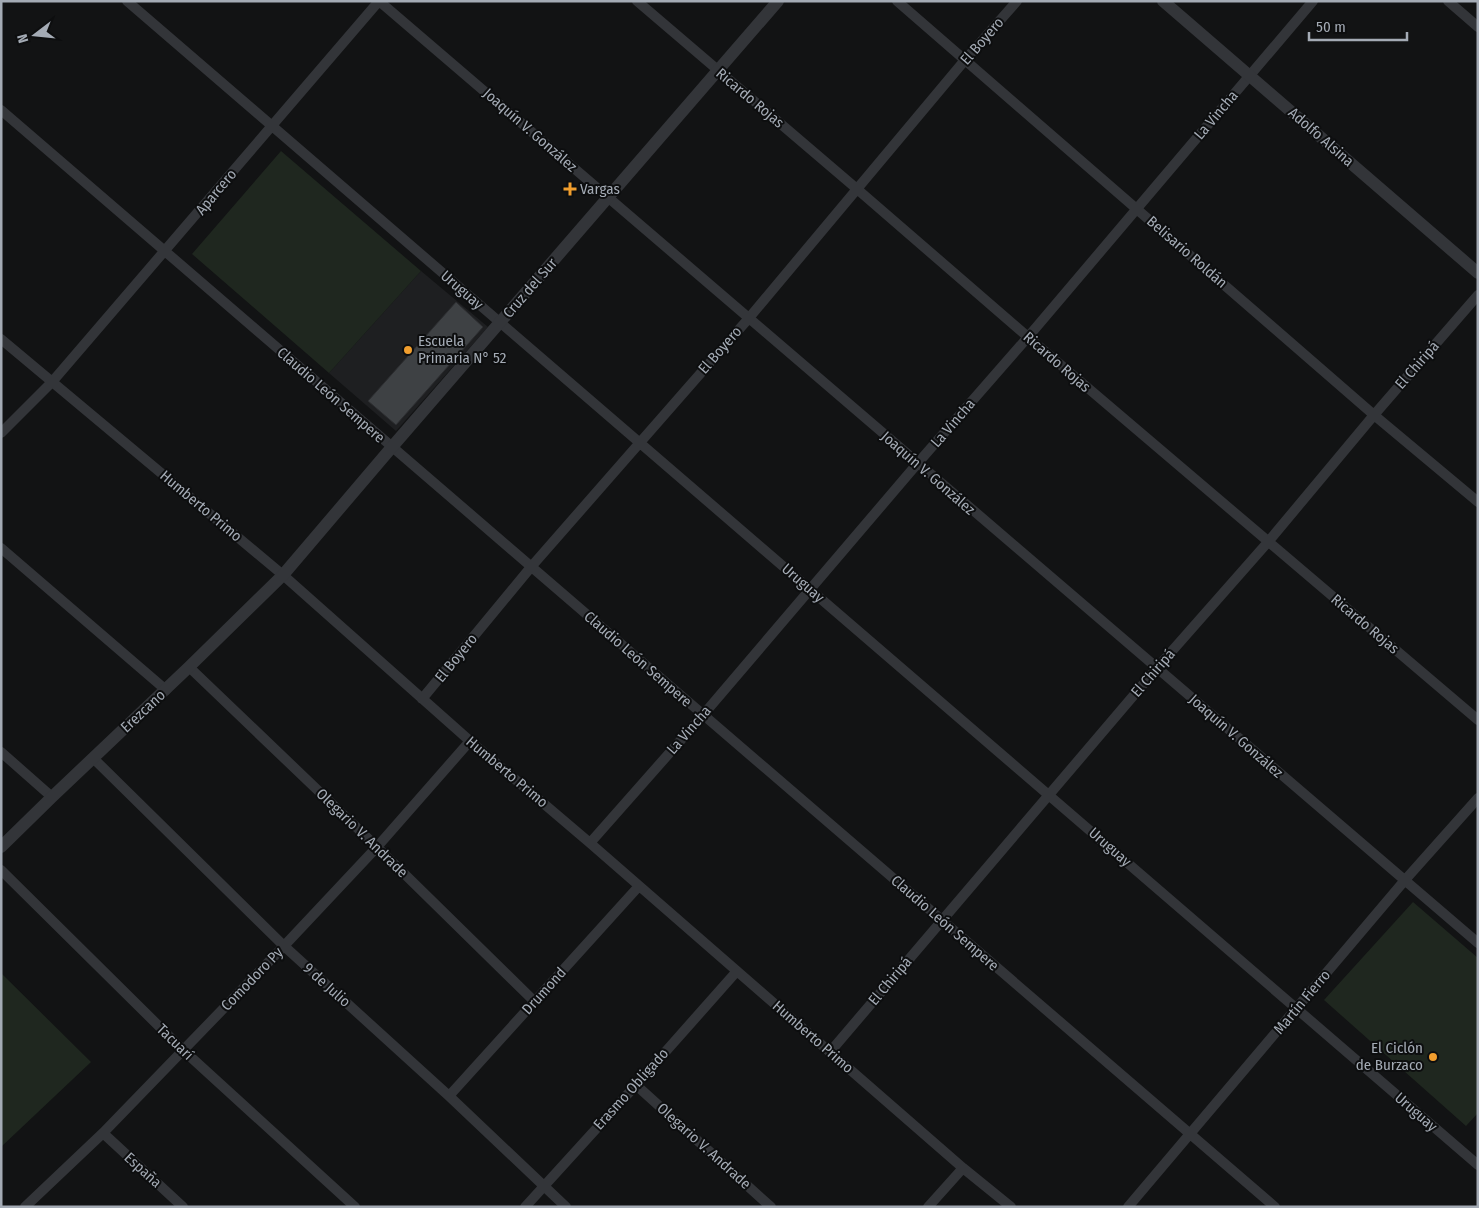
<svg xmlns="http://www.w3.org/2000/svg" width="1479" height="1208" font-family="'Fira Sans Condensed',sans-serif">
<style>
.built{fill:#1e1f21}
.green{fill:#1f271f}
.building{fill:#3e4144;stroke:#2c2d30}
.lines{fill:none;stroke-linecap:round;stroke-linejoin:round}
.minor{stroke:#333539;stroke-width:10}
.tertiary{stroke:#333539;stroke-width:12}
.poi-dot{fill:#f19e2e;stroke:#0d0e0f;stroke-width:2}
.labels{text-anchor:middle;stroke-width:4;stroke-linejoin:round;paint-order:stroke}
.street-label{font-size:15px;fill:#a4abb5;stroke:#0d0e0f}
.poi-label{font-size:15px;fill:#a4abb5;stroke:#0d0e0f;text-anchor:start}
</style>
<rect width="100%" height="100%" fill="#121314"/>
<path class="built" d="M421,271L488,327L396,431L329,373Z"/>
<path class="green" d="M281,151L421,271L329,373L192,254Z
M1413,902L1478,958V1113L1466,1126L1324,1000Z
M1,973L91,1062L1,1147Z"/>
<path class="building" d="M456,302L483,327L396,425L368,401Z"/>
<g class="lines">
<path class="minor" d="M127,1L1478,1165
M379,1L1478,943
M637,1L857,189L1028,337L1478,720
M897,1L1374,415L1478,502
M1448,1L1478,27
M1,110L1275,1207
M1,339L283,575L470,741L590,843L963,1168L1011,1207
M1,433L52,382L379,1
M1,548L166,690
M189,667L377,847L534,1001
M422,699L531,567L749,318L965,60L1017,1
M1,752L52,797
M93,758L284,946L449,1096L566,1207
M590,843L703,715L917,464L1028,337L1313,1
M1,870L183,1050L355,1207
M830,1052L1157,668L1268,542L1374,415L1478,295
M636,1085L771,1207
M449,1096L639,886
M103,1133L183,1207
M25,1207L103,1133L284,946L377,847L470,741
M525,1207L636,1085L737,971
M928,1207L963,1168
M1128,1207L1405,880L1478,798"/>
<path class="tertiary" d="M1163,1L1478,273
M1,847L52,797L189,667L283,575L392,447L778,1"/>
</g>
<g class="poi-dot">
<path d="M567.5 181.5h5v5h5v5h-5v5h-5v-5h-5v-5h5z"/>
<circle cx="408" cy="350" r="5"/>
<circle cx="1433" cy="1057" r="5"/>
</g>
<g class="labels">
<g class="street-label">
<text transform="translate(982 41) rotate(-49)" y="5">El Boyero</text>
<text transform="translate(750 98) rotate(40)" y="5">Ricardo Rojas</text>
<text transform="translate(1216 115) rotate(-50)" y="5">La Vincha</text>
<text transform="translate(530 130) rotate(41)" y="5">Joaquín V. González</text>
<text transform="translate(1321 137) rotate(41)" y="5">Adolfo Alsina</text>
<text transform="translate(216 192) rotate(-50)" y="5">Aparcero</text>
<text transform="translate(1187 252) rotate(41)" y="5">Belisario Roldán</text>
<text transform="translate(530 288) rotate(-49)" y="5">Cruz del Sur</text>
<text transform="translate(462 290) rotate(41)" y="5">Uruguay</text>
<text transform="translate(720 350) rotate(-49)" y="5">El Boyero</text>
<text transform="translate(1057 362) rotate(41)" y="5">Ricardo Rojas</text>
<text transform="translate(1417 365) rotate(-49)" y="5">El Chiripá</text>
<text transform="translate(331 395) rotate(41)" y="5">Claudio León Sempere</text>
<text transform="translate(953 423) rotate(-49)" y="5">La Vincha</text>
<text transform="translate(928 473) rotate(41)" y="5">Joaquín V. González</text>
<text transform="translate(201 506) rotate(40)" y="5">Humberto Primo</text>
<text transform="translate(803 583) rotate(41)" y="5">Uruguay</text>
<text transform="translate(1365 624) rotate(40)" y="5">Ricardo Rojas</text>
<text transform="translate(456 658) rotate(-51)" y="5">El Boyero</text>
<text transform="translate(638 659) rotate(41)" y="5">Claudio León Sempere</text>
<text transform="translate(1153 673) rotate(-49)" y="5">El Chiripá</text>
<text transform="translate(143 711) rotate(-43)" y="5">Erezcano</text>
<text transform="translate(689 730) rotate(-49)" y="5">La Vincha</text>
<text transform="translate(1236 736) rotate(41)" y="5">Joaquín V. González</text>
<text transform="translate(507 772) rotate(40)" y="5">Humberto Primo</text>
<text transform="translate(362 833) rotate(44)" y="5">Olegario V. Andrade</text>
<text transform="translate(1110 847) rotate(41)" y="5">Uruguay</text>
<text transform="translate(945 923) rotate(41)" y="5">Claudio León Sempere</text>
<text transform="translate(252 979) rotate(-46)" y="5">Comodoro Py</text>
<text transform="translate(890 981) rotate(-50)" y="5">El Chiripá</text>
<text transform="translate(327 985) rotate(42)" y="5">9 de Julio</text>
<text transform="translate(544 991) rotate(-48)" y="5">Drumond</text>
<text transform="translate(1302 1002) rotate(-50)" y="5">Martín Fierro</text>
<text transform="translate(813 1037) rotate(41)" y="5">Humberto Primo</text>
<text transform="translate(175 1042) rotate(44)" y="5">Tacuarí</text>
<text transform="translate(631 1089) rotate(-48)" y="5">Erasmo Obligado</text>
<text transform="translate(1416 1112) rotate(41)" y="5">Uruguay</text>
<text transform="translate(704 1146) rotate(42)" y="5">Olegario V. Andrade</text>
<text transform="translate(143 1170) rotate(42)" y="5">España</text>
</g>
<g class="poi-label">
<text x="580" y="194">Vargas</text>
<text x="418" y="346">Escuela<tspan x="418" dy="17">Primaria N° 52</tspan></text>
<text x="1423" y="1053" text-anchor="end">El Ciclón<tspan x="1423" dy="17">de Burzaco</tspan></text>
</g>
</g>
<rect width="1479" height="1208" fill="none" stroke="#a4abb5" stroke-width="5"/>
<g transform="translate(35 35) rotate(254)" stroke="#0d0e0f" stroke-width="4" paint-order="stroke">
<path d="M0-4L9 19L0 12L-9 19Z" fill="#a4abb5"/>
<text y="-8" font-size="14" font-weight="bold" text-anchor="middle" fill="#a4abb5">N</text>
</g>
<path d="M1309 32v8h98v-8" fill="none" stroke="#a4abb5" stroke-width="2.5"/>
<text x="1316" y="32" font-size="15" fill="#a4abb5" stroke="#0d0e0f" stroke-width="4" paint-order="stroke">50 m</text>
</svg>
